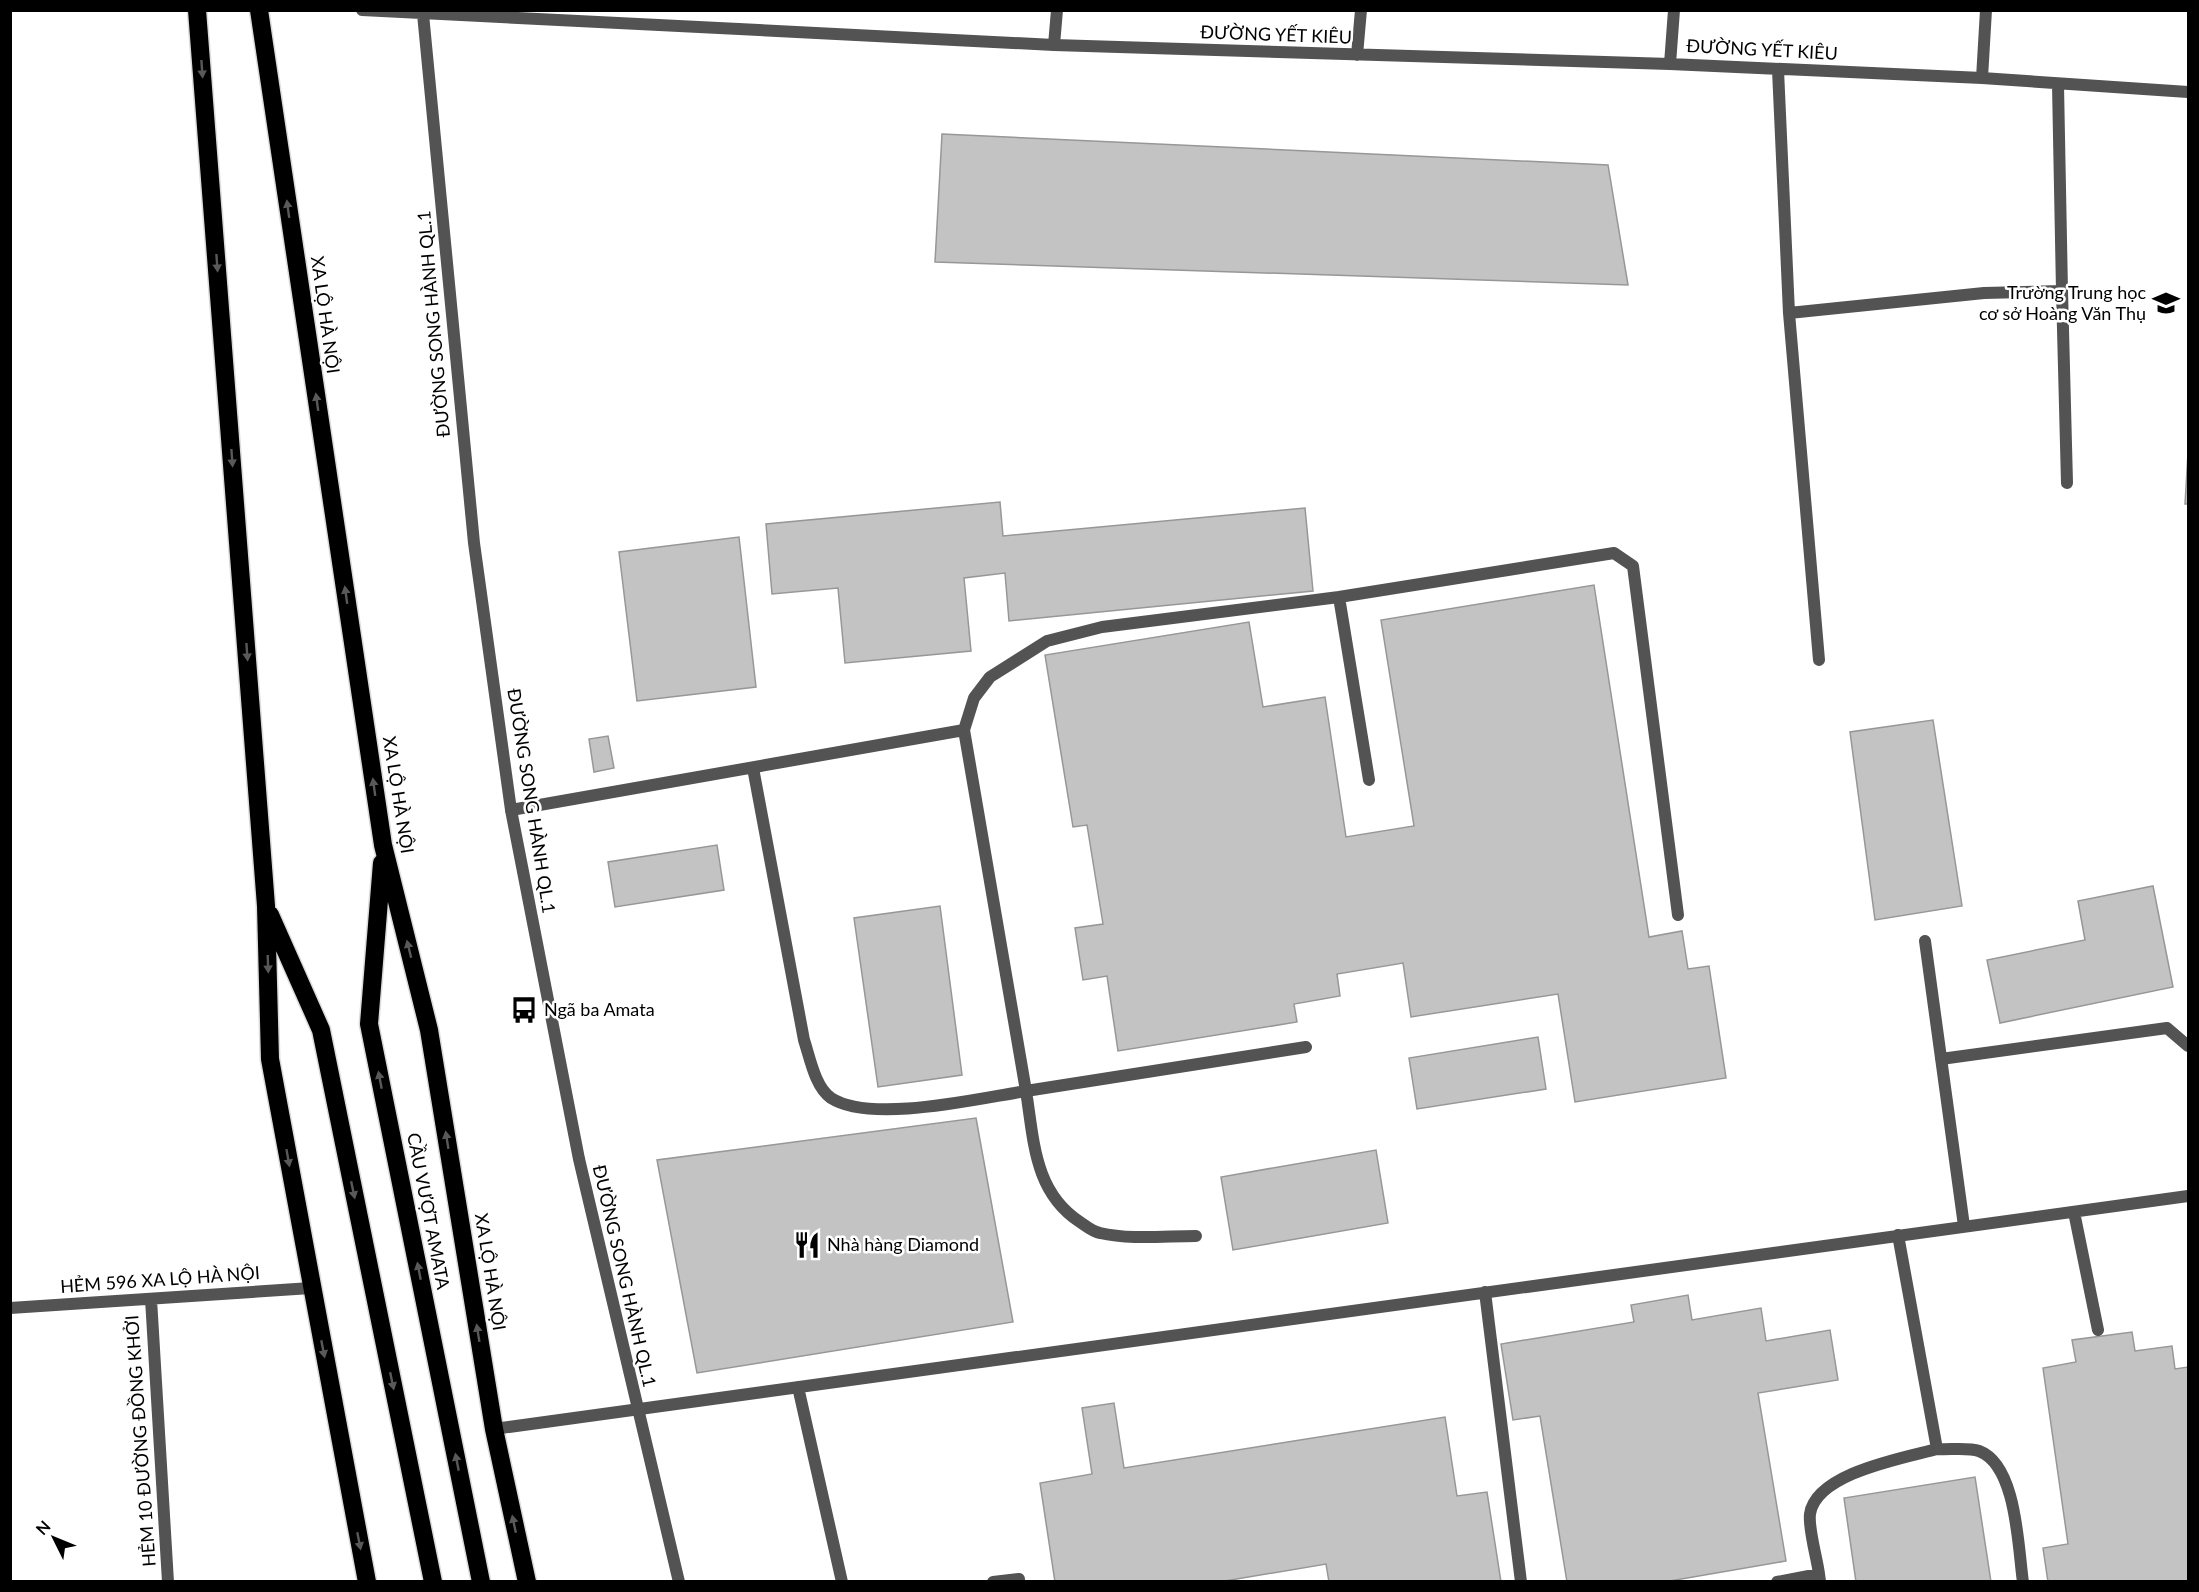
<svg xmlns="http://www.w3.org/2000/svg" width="2199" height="1592" font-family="Lato,sans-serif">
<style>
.building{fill:#c3c3c3;stroke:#979797;stroke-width:1.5}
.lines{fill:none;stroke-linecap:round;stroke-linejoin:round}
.highway-casing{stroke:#dbdbdb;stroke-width:21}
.lane{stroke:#535353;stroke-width:12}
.street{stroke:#535353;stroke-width:12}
.highway{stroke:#000;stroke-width:18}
.oneway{fill:#595959}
.labels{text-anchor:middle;stroke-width:5;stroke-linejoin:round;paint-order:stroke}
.street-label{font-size:18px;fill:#000;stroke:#fff}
.poi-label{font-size:18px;fill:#000;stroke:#fff;text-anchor:start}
</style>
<rect width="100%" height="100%" fill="#fff"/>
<path class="building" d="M942,134L1608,165L1628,285L935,262Z
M2188,453V504H2185Z
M1000,502L1003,536L1305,508L1313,591L1009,621L1005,573L964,578L971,651L845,663L838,588L772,594L766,524Z
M739,537L756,687L637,701L619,552Z
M1594,585L1649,937L1682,931L1688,969L1709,966L1726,1078L1575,1102L1558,994L1411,1017L1403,963L1337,974L1340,996L1294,1004L1297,1022L1118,1051L1107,976L1083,980L1075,928L1103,924L1087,825L1073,827L1045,655L1249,622L1263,707L1325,697L1346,837L1414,826L1381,620Z
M1933,720L1962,906L1875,920L1850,732Z
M608,736L614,768L594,772L589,739Z
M717,845L724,890L615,907L608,862Z
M2153,886L2173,987L2000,1023L1987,960L2085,940L2078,901Z
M940,906L962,1075L878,1087L854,918Z
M1538,1037L1546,1089L1417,1109L1409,1058Z
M976,1118L1013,1322L697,1373L657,1160Z
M1376,1150L1388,1223L1233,1250L1221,1177Z
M1688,1295L1692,1320L1761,1308L1766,1341L1830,1330L1838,1380L1758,1393L1786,1561L1664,1582H1567L1540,1416L1513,1420L1501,1344L1634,1322L1631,1305Z
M2132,1332L2135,1351L2172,1346L2175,1369L2188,1367V1582H2048L2043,1548L2068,1544L2043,1368L2076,1362L2072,1340Z
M1114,1403L1124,1468L1445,1417L1457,1496L1487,1492L1501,1582H1329L1326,1564L1219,1582H1055L1040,1483L1092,1474L1082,1408Z
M1975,1477L1991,1582H1856L1844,1498Z"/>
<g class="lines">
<defs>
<path id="highway" d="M197,10L266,906L270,1059L367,1582
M259,10L383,845L429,1030L494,1429L527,1582
M382,863L369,1024L481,1582
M270,915L321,1030L433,1582"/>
</defs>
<use href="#highway" class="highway-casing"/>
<path class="lane" d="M1339,597L1369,780
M964,730L974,698L990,677L1047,641L1102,627L1339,597L1614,553L1633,566L1678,915
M753,768L804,1040C810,1058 815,1087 831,1098C871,1124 980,1098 1026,1091C1034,1141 1034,1192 1080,1222C1086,1226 1093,1232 1100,1233C1130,1240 1165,1236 1196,1236
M511,810L964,730L1026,1091L1306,1047
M1925,941L1964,1226
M1941,1059L2167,1028L2188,1046
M2074,1212L2098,1330
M1898,1235L1937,1449C1949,1450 1968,1447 1979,1451C2017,1465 2018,1548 2023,1582
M1485,1292L1521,1582
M798,1387L842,1582
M494,1429L2188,1196
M1819,1574C1817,1558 1808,1528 1810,1514C1816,1473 1904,1458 1937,1449
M993,1582L1019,1579
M1777,1582L1819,1574L1820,1581"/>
<path class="street" d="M362,10L1054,45L1670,64L1982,78L2188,92
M423,14L474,543L511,810L579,1159L679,1582
M1054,45L1057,10
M1357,55L1361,10
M1670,64L1674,10
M1778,70L1789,313L1819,660
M1982,78L1986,10
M2062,291L2067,483
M1789,313L1984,293L2062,291L2058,85
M151,1299L168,1582
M10,1308L311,1288"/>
<use href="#highway" class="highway"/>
</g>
<defs><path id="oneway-solid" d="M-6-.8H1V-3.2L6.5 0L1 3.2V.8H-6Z" transform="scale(1.5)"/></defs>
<g class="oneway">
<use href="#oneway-solid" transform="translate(202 69) rotate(86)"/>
<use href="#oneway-solid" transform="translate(288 209) rotate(-98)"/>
<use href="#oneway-solid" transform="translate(217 263) rotate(86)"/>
<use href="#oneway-solid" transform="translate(317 402) rotate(-98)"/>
<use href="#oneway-solid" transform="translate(232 458) rotate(86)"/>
<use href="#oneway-solid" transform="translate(346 595) rotate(-98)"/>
<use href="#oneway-solid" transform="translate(247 652) rotate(86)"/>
<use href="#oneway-solid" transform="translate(374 787) rotate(-98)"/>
<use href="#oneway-solid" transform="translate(409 949) rotate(-104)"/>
<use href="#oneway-solid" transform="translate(268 964) rotate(88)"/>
<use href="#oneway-solid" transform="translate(380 1080) rotate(-101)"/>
<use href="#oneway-solid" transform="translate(447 1140) rotate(-99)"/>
<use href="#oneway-solid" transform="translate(288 1158) rotate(80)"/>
<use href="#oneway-solid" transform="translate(353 1190) rotate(78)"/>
<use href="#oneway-solid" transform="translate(419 1271) rotate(-101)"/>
<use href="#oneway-solid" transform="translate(478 1333) rotate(-99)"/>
<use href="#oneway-solid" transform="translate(323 1349) rotate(79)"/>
<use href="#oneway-solid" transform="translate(392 1381) rotate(78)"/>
<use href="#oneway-solid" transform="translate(457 1462) rotate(-101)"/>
<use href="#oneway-solid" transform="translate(514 1524) rotate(-102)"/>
<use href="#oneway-solid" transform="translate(359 1541) rotate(79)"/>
</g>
<defs>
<symbol id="school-bare" viewBox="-9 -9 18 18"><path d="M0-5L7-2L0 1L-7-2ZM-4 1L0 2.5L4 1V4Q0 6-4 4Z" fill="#000" stroke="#fff" stroke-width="2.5" paint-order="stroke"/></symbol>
<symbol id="bus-bare" viewBox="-9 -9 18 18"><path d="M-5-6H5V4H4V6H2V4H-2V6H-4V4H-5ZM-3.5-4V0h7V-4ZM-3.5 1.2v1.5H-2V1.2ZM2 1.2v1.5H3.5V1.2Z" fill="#000" stroke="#fff" stroke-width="2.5" paint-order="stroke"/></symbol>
<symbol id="restaurant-bare" viewBox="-9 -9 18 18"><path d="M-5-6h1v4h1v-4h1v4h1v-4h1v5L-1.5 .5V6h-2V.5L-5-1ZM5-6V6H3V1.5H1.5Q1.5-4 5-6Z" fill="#000" stroke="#fff" stroke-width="2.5" paint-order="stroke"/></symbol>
</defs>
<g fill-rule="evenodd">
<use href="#school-bare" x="2147" y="284" width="38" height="38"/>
<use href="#bus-bare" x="505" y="991" width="38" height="38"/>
<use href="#restaurant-bare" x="788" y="1226" width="38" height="38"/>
</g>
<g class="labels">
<g class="street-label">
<text transform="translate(1276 35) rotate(2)" y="6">ĐƯỜNG YẾT KIÊU</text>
<text transform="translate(1762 50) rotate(3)" y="6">ĐƯỜNG YẾT KIÊU</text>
<text transform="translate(325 315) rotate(82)" y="6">XA LỘ HÀ NỘI</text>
<text transform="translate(434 324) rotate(-95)" y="6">ĐƯỜNG SONG HÀNH QL.1</text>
<text transform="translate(398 795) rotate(81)" y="6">XA LỘ HÀ NỘI</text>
<text transform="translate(531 801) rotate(81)" y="6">ĐƯỜNG SONG HÀNH QL.1</text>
<text transform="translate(428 1211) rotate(79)" y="6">CẦU VƯỢT AMATA</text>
<text transform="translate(490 1272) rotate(81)" y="6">XA LỘ HÀ NỘI</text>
<text transform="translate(624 1276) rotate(77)" y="6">ĐƯỜNG SONG HÀNH QL.1</text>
<text transform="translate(160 1280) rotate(-4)" y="6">HẺM 596 XA LỘ HÀ NỘI</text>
<text transform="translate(141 1441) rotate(-94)" y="6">HẺM 10 ĐƯỜNG ĐỒNG KHỞI</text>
</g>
<g class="poi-label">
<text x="2146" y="299" text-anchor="end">Trường Trung học<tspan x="2146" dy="21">cơ sở Hoàng Văn Thụ</tspan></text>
<text x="544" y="1016">Ngã ba Amata</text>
<text x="827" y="1251">Nhà hàng Diamond</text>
</g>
</g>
<rect width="2199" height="1592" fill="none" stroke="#000000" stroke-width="24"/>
<g transform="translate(54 1538) rotate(313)" stroke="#ffffff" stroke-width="4.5" paint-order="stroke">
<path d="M0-4.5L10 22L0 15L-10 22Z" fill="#000000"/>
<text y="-9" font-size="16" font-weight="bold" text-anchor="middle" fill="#000000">N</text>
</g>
</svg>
